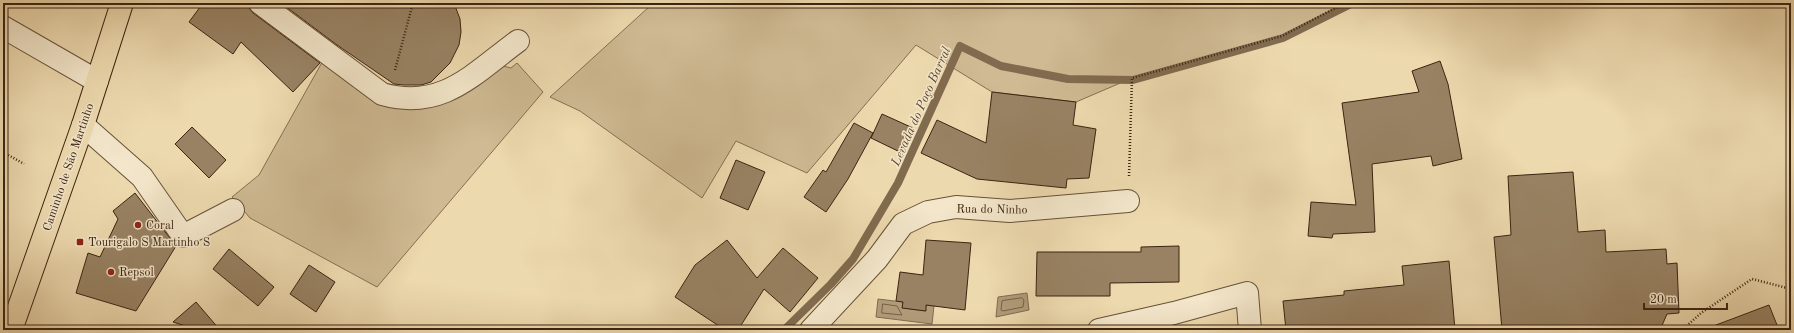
<svg xmlns="http://www.w3.org/2000/svg" width="1794" height="333" font-family="'Old Standard TT',serif">
<style>
.green{fill:#cfba93;stroke:#856f52}
.water{fill:#b09b79;stroke:#816b4f}
.lines{fill:none;stroke-linecap:round;stroke-linejoin:round}
.shore{stroke:#766045;stroke-width:1}
.stream{stroke:#816b4f;stroke-width:8}
.building{fill:#988263;stroke:#3b2411}
.minor-casing{stroke:#685138;stroke-width:24}
.major-casing{stroke:#3b2411;stroke-width:24}
.path{stroke:#3b2411;stroke-width:2.5;stroke-dasharray:1 2;stroke-linecap:butt}
.minor{stroke:#f3e6ca;stroke-width:22}
.major{stroke:#edd9ae;stroke-width:22}
.poi-dot{fill:#8f2418;stroke:#f3e6ca;stroke-width:1.5}
.labels{text-anchor:middle;stroke-width:3;stroke-linejoin:round;paint-order:stroke}
.street-label{font-size:12px;fill:#3b2411;stroke:#f3e6ca}
.poi-label{font-size:12px;fill:#3b2411;stroke:#f3e6ca;text-anchor:start}
.water-label{font-size:13px;font-style:italic;fill:#5e4830;stroke:#f3e6ca}
</style>
<rect width="100%" height="100%" fill="#edd9ae"/>
<filter id="stains"><feTurbulence type="fractalNoise" baseFrequency=".005" numOctaves="4"/><feColorMatrix values="0 0 0 0 .2 0 0 0 0 .09 0 0 0 0 .02 0 0 0 .5 -.17"/></filter>
<radialGradient id="worn" r=".72"><stop offset=".6" stop-color="#630" stop-opacity="0"/><stop offset="1" stop-color="#630" stop-opacity=".3"/></radialGradient>
<path class="green" d="M648,3H1345L1282,36L1132,78L1076,102L992,92L916,45L807,173L736,141L702,198L580,111L550,97L650,6Z
M325,57L381,99L499,65L511,68L517,63L543,92L377,287L250,218L232,197L259,175Z"/>
<path class="water" d="M1027,293L1029,310L996,317L998,297Z
M878,299L903,302V308L925,311L926,305L934,306L932,324L876,317Z"/>
<g class="lines">
<path class="shore" d="M1022,298L1024,300L1023,307L1003,311L1001,310L1002,301Z
M883,304L897,306L902,315L882,313Z"/>
<path class="stream" d="M784,330L831,284L853,259L898,183L960,46L1001,66L1068,79L1133,80L1283,38L1353,3"/>
</g>
<path class="building" d="M203,3H248L249,8L253,13L320,63L293,92L241,42L233,54L189,22Z
M281,3H454L460,19L461,32L459,45L450,63L431,82L421,85H404L394,84L337,45Z
M1440,61L1448,84L1462,159L1433,166L1431,156L1372,164L1375,232L1333,234L1332,238L1308,236L1311,202L1356,205L1342,103L1419,92L1412,71Z
M992,92L1076,102L1073,125L1096,129L1089,178L1067,179L1066,188L977,179L921,153L937,120L986,143Z
M882,114L913,128L902,153L871,138Z
M854,123L873,133L848,179L826,212L804,197L823,170L826,172Z
M192,127L226,160L209,178L175,144Z
M736,160L765,172L748,210L720,198Z
M1573,172L1578,232L1605,230L1606,252L1666,249L1667,264L1677,263L1679,313L1667,314L1660,330H1502L1494,237L1511,235L1508,176Z
M135,193L176,246L136,311L76,293L88,253L100,257L118,219L113,211Z
M727,240L757,278L783,248L818,278L790,312L764,289L738,330H725L675,297L695,265Z
M926,240L971,243L965,310L926,305V311L902,308L903,302L896,301L900,272L923,275Z
M1179,246V282L1110,283V296H1036L1037,252H1141V247Z
M229,249L274,287L258,306L213,269Z
M1449,261L1455,330H1286L1283,301L1344,295V291L1404,285L1402,266Z
M309,265L335,282L316,312L290,294Z
M196,302L220,330H198L173,322Z
M1769,305L1779,330H1708V328Z"/>
<g class="lines">
<defs>
<path id="minor" d="M260,3L382,94C442,111 473,74 518,41
M3,27L97,81
M83,125L142,177L183,236L233,210
M811,330L877,259L903,224L928,212L956,207L1010,211L1128,201
M1099,330L1174,313L1247,293L1250,330"/>
<path id="major" d="M11,330L83,125L122,3"/>
</defs>
<use href="#minor" class="minor-casing"/>
<use href="#major" class="major-casing"/>
<path class="path" d="M395,70L413,3
M3,152L24,164
M1129,176L1132,78L1282,36L1345,3
M1682,330L1701,313L1752,279L1791,289"/>
<use href="#minor" class="minor"/>
<use href="#major" class="major"/>
</g>
<g class="poi-dot">
<circle cx="138" cy="225" r="4"/>
<rect x="76" y="238" width="8" height="8" rx="2"/>
<circle cx="111" cy="272" r="4"/>
</g>
<g class="labels">
<g class="street-label">
<text transform="translate(68 167) rotate(-71)" y="4">Caminho de São Martinho</text>
<text transform="translate(992 209) rotate(1)" y="4">Rua do Ninho</text>
</g>
<g class="poi-label">
<text x="146" y="229">Coral</text>
<text x="88" y="246">Tourigalo S Martinho S</text>
<text x="119" y="276">Repsol</text>
</g>
<g class="water-label">
<text transform="translate(920 106) rotate(-66)" y="5">Levada do Poço Barral</text>
</g>
</g>
<rect width="1794" height="333" fill="none" stroke="#edd9ae" stroke-width="16"/>
<rect x="4" y="4" width="1786" height="325" fill="none" stroke="#3b2411" stroke-width="2"/>
<rect x="8" y="8" width="1778" height="317" fill="none" stroke="#3b2411"/>
<path d="M1644 303v6h83v-6" fill="none" stroke="#3b2411" stroke-width="2"/>
<text x="1650" y="303" font-size="12" fill="#3b2411" stroke="#f3e6ca" stroke-width="3" paint-order="stroke">20 m</text>
<rect width="100%" height="100%" filter="url(#stains)"/>
<rect width="100%" height="100%" fill="url(#worn)"/>
</svg>
